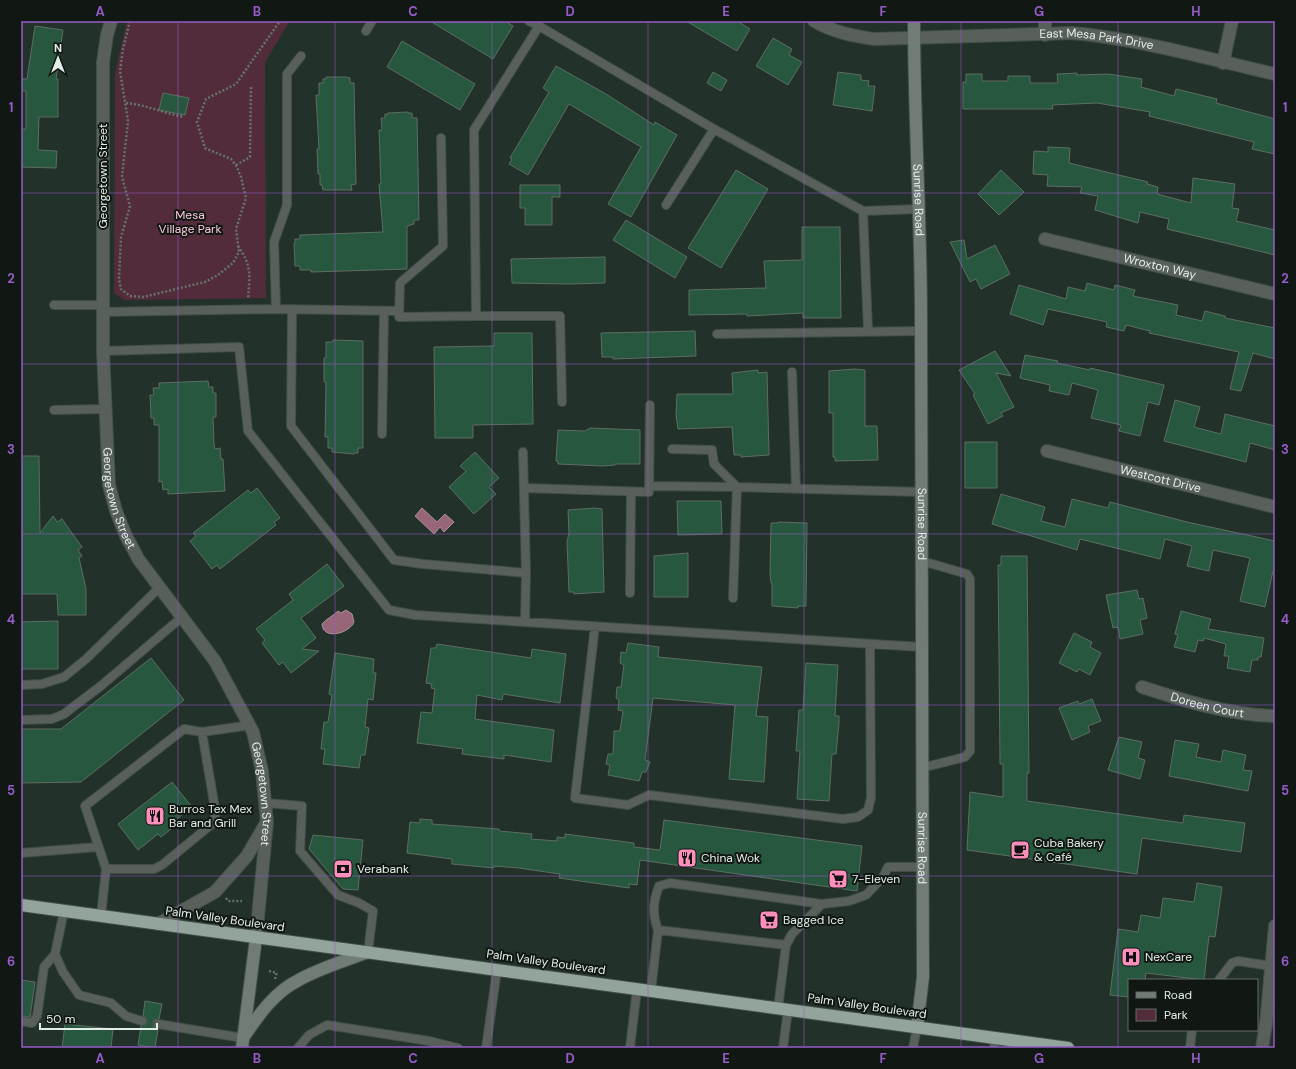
<svg xmlns="http://www.w3.org/2000/svg" width="1296" height="1069" font-family="'DM Sans',sans-serif">
<style>
.green{fill:#532c3c}
.water{fill:#976678;stroke:#ae8f9a}
.building{fill:#27583f;stroke:#5d6d63}
.lines{fill:none;stroke-linecap:round;stroke-linejoin:round}
.lane-casing{stroke:#414f48;stroke-width:10}
.street-casing{stroke:#414f48;stroke-width:14}
.secondary-casing{stroke:#414f48;stroke-width:14}
.highway-casing{stroke:#414f48;stroke-width:14}
.path{stroke:#65736b;stroke-width:2.5;stroke-dasharray:2 2;stroke-linecap:butt}
.lane{stroke:#59605b;stroke-width:8}
.street{stroke:#59605b;stroke-width:12}
.secondary{stroke:#707c75;stroke-width:12}
.highway{stroke:#93a59a;stroke-width:12}
.grid{fill:none;stroke:#955cc9;stroke-width:1;stroke-opacity:0.55}
.labels{text-anchor:middle;stroke-width:4;stroke-linejoin:round;paint-order:stroke}
.street-label{font-size:12px;fill:#e4eee8;stroke:#111713}
.park-label{font-size:12px;fill:#f7c7d8;stroke:#111713}
.poi-label{font-size:12px;fill:#e4eee8;stroke:#111713;text-anchor:start}
.neatline{fill:none;stroke:#955cc9;stroke-width:1.5}
.grid-label{font-size:13px;text-anchor:middle;font-weight:bold;fill:#955cc9}
</style>
<rect width="100%" height="100%" fill="#223129"/>
<path class="green" d="M127,21H290L265,62L266,298L124,300L114,293L115,73Z"/>
<path class="water" d="M422,508L437,522L445,514L454,522L444,532L440,527L434,534L415,516Z
M346,610L352,614L354,622C350,633 323,641 322,624C326,619 333,616 338,611L341,613Z"/>
<path class="building" d="M430,21H505L513,26L493,59Z
M686,21H737L750,29L737,51Z
M35,26L63,30L56,79H58V117H39L38,150L57,151L56,168L21,167V129H26V91H21V79H27Z
M773,38L792,49L789,55L802,62L788,85L756,66Z
M402,41L475,84L460,110L387,67Z
M556,66L606,94L654,125L655,122L677,135L631,217L608,204L641,147L569,104L528,175L509,164L512,159L510,158L549,92L543,88Z
M713,72L727,80L721,91L707,83Z
M838,72L861,75V80L869,81L868,86H875L872,111L833,105Z
M1077,73V75L1108,74L1142,79L1141,87L1174,96L1176,89L1217,99L1216,103L1275,119V154L1252,149L1254,142L1149,116L1150,112L1097,103L1052,105L1053,109H963V82H966V74H982V81H1008V76H1030V83H1058L1057,74Z
M326,77H346L350,78V83H354L356,184L351,185L352,190H323L322,185H320V174H318L317,149H319L316,95H319V83H323V79H326Z
M163,93L189,98L185,115L159,110Z
M408,112V113H412V118H417L419,220H414V224L407,226V269L311,272V270H300V266H295L294,243H295V239H300V235L383,232L379,184H381L379,130H382L381,118H385V114H388V113Z
M1048,147L1070,148L1069,163L1148,182L1147,184L1158,187L1157,194L1191,203L1193,178L1235,184L1232,208L1239,209L1236,221L1275,230V255L1167,229L1169,219L1140,212L1138,223L1095,210L1098,196L1080,193L1082,187L1047,186L1048,175L1033,174L1034,151L1048,152Z
M736,170L768,189L721,268L688,248Z
M1001,170L1024,192L999,215L978,194Z
M520,185H560V197H552V225H525V208H520Z
M626,220L687,257L675,278L613,240Z
M802,227H840L841,318H803V313L747,316V314L689,315V290L766,288L764,261L802,260Z
M964,240L967,259L995,245L1010,274L981,289L976,279L970,282L950,242Z
M605,257V283L570,284L512,283L511,259Z
M1087,283L1114,290L1115,285L1135,290L1133,296L1178,305L1176,315L1202,321L1205,311L1225,316V318L1275,328V359L1253,353L1241,391L1230,389L1239,352L1149,333L1150,331L1126,325L1124,331L1106,327L1107,322L1048,309L1043,325L1010,314L1019,285L1066,299L1068,287L1085,291Z
M695,331L696,356L613,359V357H602L601,333Z
M494,333H532L533,424L473,425V438H435L434,347L494,346Z
M333,340L363,341V448H358V453H354V454L332,452V448H328V437H325L326,382H324V358H326V342H333Z
M995,351L1011,376L996,373L1014,407L1001,413L1003,416L988,424L973,395L975,394L959,370Z
M1025,355L1058,361L1057,363L1090,370V368L1164,385L1159,405L1148,402L1140,436L1119,431L1121,425L1091,418L1098,390L1072,383L1069,395L1049,391L1050,385L1020,378Z
M855,369L865,370V426H877L878,460L835,461V457H833V413H829V371Z
M758,370V373L767,372L769,455L741,457V455H734L732,427L678,429L676,415L677,394H733L732,373Z
M208,381L209,387H213V393H216V417H213L214,444L215,449L220,448L221,459H223L225,491L168,494V489L163,490L162,481L159,482V425H154V418H151L150,395H154L153,388H159V383Z
M1175,400L1200,407L1194,427L1221,434L1225,414L1275,426V450L1250,443L1246,462L1164,441Z
M590,428L640,430V464H615V465L603,466L558,464V461H556L558,430L585,431Z
M965,442H997V488H965Z
M475,452L499,478L489,487L496,494L474,514L449,487L466,471L460,466Z
M21,456H39L40,533L53,516L57,522L62,519L82,547L78,550L82,556L79,558L86,589V615H58L57,594H21Z
M257,488L280,518L274,522L276,525L220,569L217,565L212,569L190,541L196,536L193,533L248,490L251,493Z
M1001,494L1045,507L1041,521L1065,527L1072,499L1108,508L1110,502L1187,522L1275,541V571H1273L1265,607L1240,601L1250,558L1213,550L1209,571L1187,566L1192,546L1165,539L1160,559L1080,539L1077,550L992,524Z
M677,501H721L722,534L678,535Z
M595,508L602,509L604,592L574,594V592H569L567,542L569,533L568,510Z
M778,522L807,523L806,606H798V608L772,606V583H771L770,573L771,523H778Z
M688,553V597H654V556Z
M1001,556H1027L1029,773H1027V801L1183,823L1184,815L1245,823L1241,852L1142,838L1137,874L967,850L970,792L1003,797V764H1000L999,656L998,565H1001Z
M327,564L344,586L301,618L316,638L302,649L319,651L291,673L283,662L279,665L262,643L265,640L256,629L293,600L289,594Z
M1137,590L1139,599L1143,598L1147,618L1140,620L1143,634L1120,639L1118,627L1113,628L1106,595Z
M1181,611L1211,619L1208,629L1264,638L1261,657H1258V660H1252L1250,672L1227,668L1229,656H1224L1226,644L1204,638L1203,641L1198,640L1195,652L1174,647L1178,635L1175,634Z
M58,621V669H21V622Z
M1074,633L1092,642L1090,647L1101,653L1090,675L1079,669L1077,672L1059,663Z
M628,643L659,647L658,657L762,667L756,716L768,717L764,782L729,779L735,705L653,698L645,760L650,762L646,772H642L639,781L608,775L610,765L606,764L608,754H613L614,731H620L623,711L618,710L619,700L616,698L617,687H621L624,665L620,663L621,652L626,653Z
M437,644L531,658L532,649L566,654L560,703L503,694L502,700L477,695L475,719L554,730L551,762L504,755V759L462,754L463,749L417,743L421,712L432,713L435,689L431,688L432,684L426,683L431,648H436Z
M335,653L374,659L373,673H376L373,700L368,699L365,727L369,728L365,755H361L359,768L323,764L325,749H321L324,722H328L332,695L329,694Z
M151,658L184,700L81,782L21,783V729H61Z
M806,663L838,665L835,716H839V723L836,754H832L829,801L797,799L800,751H796L799,710H803Z
M1092,699L1101,721L1088,726L1090,732L1072,740L1059,708L1078,701L1079,704Z
M1119,737L1142,742L1138,758L1145,760L1140,779L1108,770Z
M1175,740L1199,744L1196,757L1221,762L1223,750L1246,755L1243,770L1252,771L1248,791L1169,776Z
M172,782L192,807L168,826L171,829L161,837L158,834L138,850L118,824Z
M420,819L432,820V824L499,829V831L532,834L531,839L557,841V837L565,838V834L634,843V847L660,850L664,820L862,846L857,891L640,860L637,885L629,884V888L559,878L560,874L519,868L494,866V868L452,864V859L407,853L410,822L420,823Z
M313,835L363,840L358,890L343,889L309,849Z
M1197,883L1222,887L1215,937L1209,936L1204,980L1146,973L1145,980H1129V997L1110,995L1118,929L1138,932L1141,915L1160,918L1163,898L1194,902Z
M21,980L35,982L30,1017L21,1016Z
M145,1001L162,1004L159,1019L154,1020L153,1024L154,1028L158,1030L155,1048L138,1045L141,1026L145,1025L147,1022L146,1018L143,1016Z
M65,1024L113,1029L111,1048H62Z"/>
<g class="lines">
<defs>
<path id="lane" d="M529,21L539,26
M366,31L372,21
M301,56L287,74V205L274,242L276,309L399,311
M441,138L443,246L400,283L399,317L476,316
M666,205L714,129L863,211
M54,305H104
M292,310L291,426L394,560L423,564L526,573
M103,312L276,309
M868,330L863,211L919,209
M717,334L921,331
M103,351L239,347L248,431L389,610L415,615L921,647
M792,372L796,489
M562,402L560,316H476L474,130L539,26L714,129
M54,410L105,409
M382,434L384,311
M672,449L712,450L714,464L737,487
M523,452L526,573L525,622
M649,486L737,487
M524,488L649,492L650,405
M630,593L631,492
M733,598L737,487L923,492
M595,626L575,798L628,805L649,795L843,819L858,817L868,810L871,798L870,644
M21,685L42,684L64,677L86,659L160,587
M21,720L52,719L64,714L102,685L182,617
M921,768L965,757L970,751V579L967,574L922,561
M266,803L302,806L300,851L338,895L359,903L373,911L368,952
M21,853L98,847
M106,869H154L162,865L212,824L215,820V809L202,732
M64,911L55,954L63,972L79,995L111,1003L126,1016L142,1021
M101,916L106,869L85,806L184,729L202,732L251,725
M658,930C652,913 653,902 659,886L670,883L822,904
M1219,980L1232,963L1238,961L1271,966
M651,991L658,930L786,945
M778,1008L786,945L792,934L822,904L849,901L866,895L883,877L888,867H922
M21,1021L32,1023L37,1016L44,967L55,954
M158,1024L243,1038
M298,1048L309,1035L327,1025L429,1041L458,1048
M486,1048L497,970
M630,1048L637,989
M783,1048L788,1010
M913,1048L917,1027
M994,1048L995,1038
M1190,1048L1192,1030"/>
<g id="street">
<path id="s1" d="M111,21L107,35L103,62V351L109,485L116,511L126,536L139,560L215,661L253,732L262,771L267,822L256,938"/>
<path id="s2" d="M814,21C833,32 853,36 874,39L1072,33C1141,39 1208,59 1275,74"/>
<path d="M1045,35V21"/>
<path d="M1223,63L1232,21"/>
<path id="s3" d="M1045,239L1275,294"/>
<path id="s4" d="M1047,451L1275,507"/>
<path id="s5" d="M1142,687C1185,701 1229,715 1275,716"/>
<path d="M158,924L215,892L247,856L265,825"/>
<path d="M1262,1048L1266,1024L1275,926"/>
</g>
<g id="secondary">
<path id="s6" d="M914,21C914,120 921,220 921,319C923,538 921,758 923,977L917,1027"/>
<path d="M243,1038C258,1016 274,992 299,980C320,968 345,961 368,952"/>
<path d="M242,1048L256,938"/>
</g>
<path id="highway" d="M21,905L1068,1048"/>
</defs>
<use href="#lane" class="lane-casing"/>
<use href="#street" class="street-casing"/>
<use href="#secondary" class="secondary-casing"/>
<use href="#highway" class="highway-casing"/>
<path class="path" d="M130,21L123,49L120,71L128,121L122,177L130,206L121,237L119,279L121,289L130,296L143,297L205,282L218,275L233,263L239,252L236,229L246,198L241,177L237,167L231,159L205,148L197,122L206,99L236,84L280,21
M126,103C147,105 163,113 184,117
M236,165L250,157L251,87
M238,246C252,266 250,275 248,298
M226,898L228,901H242
M269,971L277,973
M275,979L277,971"/>
<use href="#lane" class="lane"/>
<use href="#street" class="street"/>
<use href="#secondary" class="secondary"/>
<use href="#highway" class="highway"/>
</g>
<path class="grid" d="M178,21V1048M335,21V1048M492,21V1048M648,21V1048M804,21V1048M961,21V1048M1118,21V1048M21,193H1275M21,364H1275M21,534H1275M21,705H1275M21,876H1275"/>
<defs>
<symbol id="restaurant-square" viewBox="-11 -11 22 22"><rect x="-9" y="-9" width="18" height="18" rx="4" fill="#fe8ebb" stroke="#111713"/><path d="M-5-6h1v4h1v-4h1v4h1v-4h1v5L-1.5 .5V6h-2V.5L-5-1ZM5-6V6H3V1.5H1.5Q1.5-4 5-6Z" fill="#111"/></symbol>
<symbol id="cafe-square" viewBox="-11 -11 22 22"><rect x="-9" y="-9" width="18" height="18" rx="4" fill="#fe8ebb" stroke="#111713"/><path d="M-5.5-4.5H6V0H3Q3 3.5 0 3.5H-2.5Q-5.5 3.5-5.5 0ZM3-3.2v2h1.7v-2ZM-6 4.5H4V6H-6Z" fill="#111"/></symbol>
<symbol id="bank-square" viewBox="-11 -11 22 22"><rect x="-9" y="-9" width="18" height="18" rx="4" fill="#fe8ebb" stroke="#111713"/><path d="M-6-4H6V4H-6ZM0-2.3a2.3 2.3 0 1 0 0 4.6a2.3 2.3 0 1 0 0-4.6Z" fill="#111"/></symbol>
<symbol id="supermarket-square" viewBox="-11 -11 22 22"><rect x="-9" y="-9" width="18" height="18" rx="4" fill="#fe8ebb" stroke="#111713"/><path d="M-6-5.5h2.5l.6 2H6L4.5 2H-2.5L-4.4-4H-6ZM-1.5 3.2a1.3 1.3 0 1 0 .1 0ZM3 3.2a1.3 1.3 0 1 0 .1 0Z" fill="#111"/></symbol>
<symbol id="hospital-square" viewBox="-11 -11 22 22"><rect x="-9" y="-9" width="18" height="18" rx="4" fill="#fe8ebb" stroke="#111713"/><path d="M-5-5h3v3.5h4V-5h3V5h-3V1.5h-4V5h-3Z" fill="#111"/></symbol>
</defs>
<g fill-rule="evenodd">
<use href="#restaurant-square" x="144" y="805" width="22" height="22"/>
<use href="#cafe-square" x="1009" y="839" width="22" height="22"/>
<use href="#restaurant-square" x="676" y="847" width="22" height="22"/>
<use href="#bank-square" x="332" y="858" width="22" height="22"/>
<use href="#supermarket-square" x="827" y="868" width="22" height="22"/>
<use href="#supermarket-square" x="758" y="909" width="22" height="22"/>
<use href="#hospital-square" x="1120" y="946" width="22" height="22"/>
</g>
<g class="labels">
<g class="street-label">
<text dy="4" stroke="none"><textPath href="#s2" startOffset="286">East Mesa Park Drive</textPath></text>
<text transform="translate(103 176) rotate(-90)" y="4">Georgetown Street</text>
<text dy="4" stroke="none"><textPath href="#s6" startOffset="179">Sunrise Road</textPath></text>
<text dy="4" stroke="none"><textPath href="#s3" startOffset="118">Wroxton Way</textPath></text>
<text dy="4" stroke="none"><textPath href="#s4" startOffset="117">Westcott Drive</textPath></text>
<text dy="4" stroke="none"><textPath href="#s1" startOffset="480">Georgetown Street</textPath></text>
<text dy="4" stroke="none"><textPath href="#s6" startOffset="503">Sunrise Road</textPath></text>
<text dy="4" stroke="none"><textPath href="#s5" startOffset="68">Doreen Court</textPath></text>
<text dy="4" stroke="none"><textPath href="#s1" startOffset="816">Georgetown Street</textPath></text>
<text dy="4" stroke="none"><textPath href="#s6" startOffset="827">Sunrise Road</textPath></text>
<text transform="translate(225 919) rotate(8)" y="4">Palm Valley Boulevard</text>
<text transform="translate(546 962) rotate(8)" y="4">Palm Valley Boulevard</text>
<text transform="translate(867 1006) rotate(8)" y="4">Palm Valley Boulevard</text>
</g>
<g class="park-label">
<text x="190" y="219">Mesa<tspan x="190" dy="14">Village Park</tspan></text>
</g>
<g class="poi-label">
<text x="169" y="813">Burros Tex Mex<tspan x="169" dy="14">Bar and Grill</tspan></text>
<text x="1034" y="847">Cuba Bakery<tspan x="1034" dy="14">&amp; Café</tspan></text>
<text x="701" y="862">China Wok</text>
<text x="357" y="873">Verabank</text>
<text x="852" y="883">7-Eleven</text>
<text x="783" y="924">Bagged Ice</text>
<text x="1145" y="961">NexCare</text>
</g>
</g>
<rect width="1296" height="1069" fill="none" stroke="#111713" stroke-width="44"/>
<rect x="1128" y="979" width="130" height="52" fill="#111713" stroke="#656d68"/>
<rect x="1136" y="992" width="20" height="6" fill="#707c75" stroke="#656d68"/>
<text x="1164" y="999" font-size="12" fill="#e4eee8">Road</text>
<rect x="1136" y="1009" width="20" height="12" fill="#532c3c" stroke="#656d68"/>
<text x="1164" y="1019" font-size="12" fill="#e4eee8">Park</text>
<g transform="translate(58 58)" stroke="#111713" stroke-width="3" paint-order="stroke">
<path d="M0-3L7 15L0 10L-7 15Z" fill="#e4eee8"/>
<text y="-6" font-size="11" font-weight="bold" text-anchor="middle" fill="#e4eee8">N</text>
</g>
<path d="M40 1023v6h117v-6" fill="none" stroke="#e4eee8" stroke-width="2"/>
<text x="46" y="1023" font-size="12" fill="#e4eee8" stroke="#111713" stroke-width="3" paint-order="stroke">50 m</text>
<rect x="22" y="22" width="1252" height="1025" class="neatline"/>
<g class="grid-label">
<text x="100" y="16">A</text>
<text x="257" y="16">B</text>
<text x="413" y="16">C</text>
<text x="570" y="16">D</text>
<text x="726" y="16">E</text>
<text x="883" y="16">F</text>
<text x="1039" y="16">G</text>
<text x="1196" y="16">H</text>
<text x="11" y="112">1</text>
<text x="1285" y="112">1</text>
<text x="11" y="283">2</text>
<text x="1285" y="283">2</text>
<text x="11" y="454">3</text>
<text x="1285" y="454">3</text>
<text x="11" y="624">4</text>
<text x="1285" y="624">4</text>
<text x="11" y="795">5</text>
<text x="1285" y="795">5</text>
<text x="11" y="966">6</text>
<text x="1285" y="966">6</text>
<text x="100" y="1063">A</text>
<text x="257" y="1063">B</text>
<text x="413" y="1063">C</text>
<text x="570" y="1063">D</text>
<text x="726" y="1063">E</text>
<text x="883" y="1063">F</text>
<text x="1039" y="1063">G</text>
<text x="1196" y="1063">H</text>
</g>
</svg>
